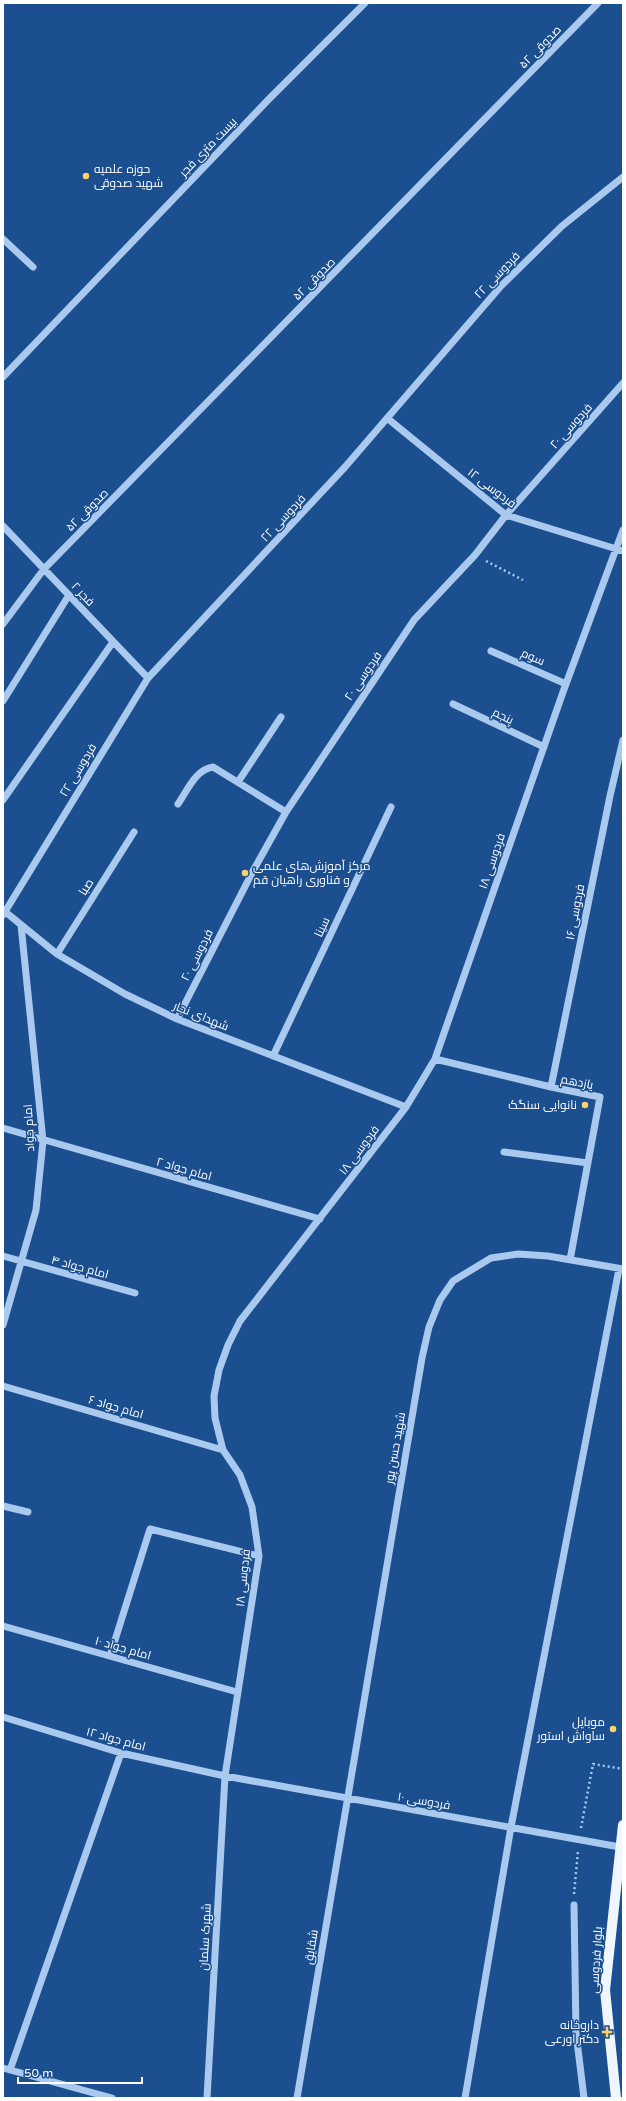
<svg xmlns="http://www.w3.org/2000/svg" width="626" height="2101" font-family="'Varela Round',Cairo,sans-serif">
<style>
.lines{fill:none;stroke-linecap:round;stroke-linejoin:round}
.path{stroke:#a9c9ee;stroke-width:2.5;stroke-dasharray:2 3;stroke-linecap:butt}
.minor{stroke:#a9c9ee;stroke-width:7}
.major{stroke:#f0f6ff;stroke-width:10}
.poi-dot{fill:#ffd166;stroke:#1b4f8f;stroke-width:1.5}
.labels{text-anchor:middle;stroke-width:3;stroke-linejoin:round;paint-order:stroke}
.street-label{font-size:12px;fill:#fff;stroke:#1b4f8f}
.poi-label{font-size:12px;fill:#fff;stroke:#1b4f8f;text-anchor:end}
</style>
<rect width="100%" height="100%" fill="#1b4f8f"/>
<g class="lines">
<path class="path" d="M486,561L523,580
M581,1828L593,1764L623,1769
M574,1894L578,1851"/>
<path class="minor" d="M3,239L33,267
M3,377L269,99L365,3
M387,418L506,515L623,551
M3,526L148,678
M3,624L44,569L598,3
M491,651L566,684
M3,701L69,595
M453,704L544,747
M238,782L281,717
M3,800L113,642
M178,804C187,791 196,769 213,767L286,812
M3,910L57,954L125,994L177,1019L406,1107
M3,915L148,678L345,467L501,286L562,226L623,177
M57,954L134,832
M177,1019L253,871L286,812L414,620L475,555L506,515L623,383
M273,1056L391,807
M435,1059L551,1087L600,1097L570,1260
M551,1087L610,796L623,740
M3,1128L320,1219
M504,1152L588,1163
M3,1256L135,1293
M3,1325L36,1210L43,1141L21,925
M3,1386L223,1450
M3,1506L28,1512
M3,1626L237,1692
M110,1656L150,1529L259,1556
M3,1717L121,1753L225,1776L620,1847
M574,1905L576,2033L584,2098
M3,2068L112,2098
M10,2070L121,1753
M207,2098L225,1776L259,1556L252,1507L240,1475L223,1450L215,1418L214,1396L219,1370L228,1345L240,1321L406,1107L435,1059L563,692L623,530
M297,2098L422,1358L429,1327L440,1300L453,1281L491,1258L518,1254L548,1256L623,1269
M465,2098L511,1827L619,1269"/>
<path class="major" d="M616,2098L605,1990L623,1825"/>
</g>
<g class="poi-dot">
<circle cx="86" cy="176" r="4"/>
<circle cx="245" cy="873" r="4"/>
<circle cx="585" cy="1105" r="4"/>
<circle cx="613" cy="1729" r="4"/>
<path d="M605 2026h4v4h4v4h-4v4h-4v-4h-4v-4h4z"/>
</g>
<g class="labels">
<g class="street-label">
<text transform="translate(540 47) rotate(-46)" y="4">صدوقی ۵۲</text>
<text transform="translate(208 147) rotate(-46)" y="4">بیست متری فجر</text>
<text transform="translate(497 275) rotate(-46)" y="4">فردوسی ۲۲</text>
<text transform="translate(314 279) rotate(-45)" y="4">صدوقی ۵۲</text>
<text transform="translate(571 426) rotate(-48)" y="4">فردوسی ۲۰</text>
<text transform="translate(492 488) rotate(37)" y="4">فردوسی ۱۲</text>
<text transform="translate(87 510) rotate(-45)" y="4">صدوقی ۵۲</text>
<text transform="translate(283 518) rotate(-47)" y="4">فردوسی ۲۲</text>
<text transform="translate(83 594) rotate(47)" y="4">فجر ۲</text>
<text transform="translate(533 657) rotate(24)" y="4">سوم</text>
<text transform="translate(363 676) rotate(-56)" y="4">فردوسی ۲۰</text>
<text transform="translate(503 716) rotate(26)" y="4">پنجم</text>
<text transform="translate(78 770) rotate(-59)" y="4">فردوسی ۲۲</text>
<text transform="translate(492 861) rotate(-71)" y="4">فردوسی ۱۸</text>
<text transform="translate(86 887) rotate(-58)" y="4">صبا</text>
<text transform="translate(575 912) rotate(-79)" y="4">فردوسی ۱۶</text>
<text transform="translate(322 927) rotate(-65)" y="4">سینا</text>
<text transform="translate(197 955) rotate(-63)" y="4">فردوسی ۲۰</text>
<text transform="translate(201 1016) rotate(22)" y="4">شهدای نجار</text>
<text transform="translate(577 1082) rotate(11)" y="4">یازدهم</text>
<text transform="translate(29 1128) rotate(-93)" y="4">امام جواد</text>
<text transform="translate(359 1150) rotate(-53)" y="4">فردوسی ۱۸</text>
<text transform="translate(184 1169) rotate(16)" y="4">امام جواد ۲</text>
<text transform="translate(80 1267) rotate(15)" y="4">امام جواد ۴</text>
<text transform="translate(116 1407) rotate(16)" y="4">امام جواد ۶</text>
<text transform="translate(395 1448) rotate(-80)" y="4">شهید حسن پور</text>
<text transform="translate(243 1578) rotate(-84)" y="4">فردوسی ۱۸</text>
<text transform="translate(123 1648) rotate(16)" y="4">امام جواد ۱۰</text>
<text transform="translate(116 1739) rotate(15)" y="4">امام جواد ۱۲</text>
<text transform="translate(424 1801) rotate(10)" y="4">فردوسی ۱۰</text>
<text transform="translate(205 1937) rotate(-87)" y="4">شهرک سلمان</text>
<text transform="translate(311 1947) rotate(-81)" y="4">شقایق</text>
<text transform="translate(596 1960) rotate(-86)" y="4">بلوار فردوسی</text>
</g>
<g class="poi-label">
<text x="94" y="173" text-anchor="start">حوزه علمیه<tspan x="94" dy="14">شهید صدوقی</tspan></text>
<text x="253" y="870" text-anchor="start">مرکز آموزش‌های علمی<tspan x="253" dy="14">و فناوری راهیان قم</tspan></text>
<text x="577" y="1109">نانوایی سنگک</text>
<text x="605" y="1726">موبایل<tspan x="605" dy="14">ساواش استور</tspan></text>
<text x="599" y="2029">داروخانه<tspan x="599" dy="14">دکتر اورعی</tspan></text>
</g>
</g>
<rect width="626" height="2101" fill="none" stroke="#ffffff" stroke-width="8"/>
<path d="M18 2077v6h124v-6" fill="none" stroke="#ffffff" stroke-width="2"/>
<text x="24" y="2077" font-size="12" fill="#ffffff" stroke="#1b4f8f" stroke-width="3" paint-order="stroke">50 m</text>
</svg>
